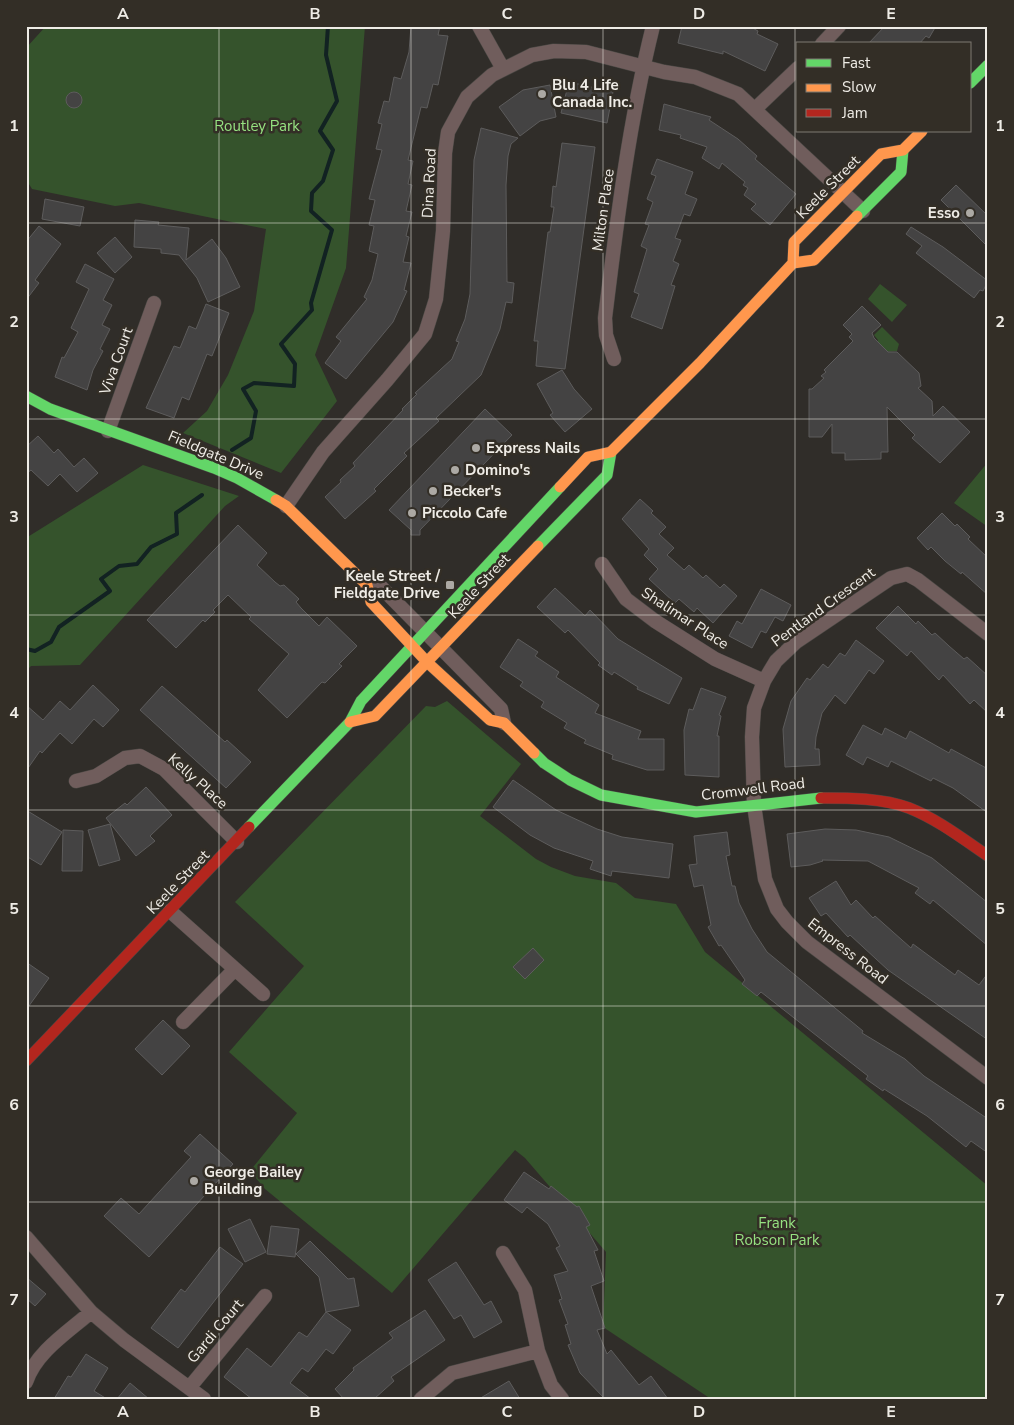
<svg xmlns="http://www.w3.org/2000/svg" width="1014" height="1425" font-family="'Nunito Sans',sans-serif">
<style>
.green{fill:#35532c}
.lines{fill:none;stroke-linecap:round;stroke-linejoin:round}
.stream{stroke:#122222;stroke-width:4}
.building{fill:#444343;stroke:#5d5c5c}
.street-casing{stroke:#4a4844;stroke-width:15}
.fast-casing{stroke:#4a4844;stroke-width:12}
.slow-casing{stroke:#4a4844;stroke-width:12}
.jam-casing{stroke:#4a4844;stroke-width:12}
.street{stroke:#705d5c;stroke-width:14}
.fast{stroke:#63d668;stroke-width:11}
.slow{stroke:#ff974d;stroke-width:11}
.jam{stroke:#b3261e;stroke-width:11}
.grid{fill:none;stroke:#efece6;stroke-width:1;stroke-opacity:0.55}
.poi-dot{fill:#aca9a4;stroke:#332e26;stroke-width:2}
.labels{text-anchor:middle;stroke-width:5;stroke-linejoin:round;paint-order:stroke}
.poi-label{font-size:15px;font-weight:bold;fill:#efece6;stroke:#332e26;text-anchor:start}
.park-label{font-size:15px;fill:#96e281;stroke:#332e26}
.street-label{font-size:15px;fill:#efece6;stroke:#332e26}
.neatline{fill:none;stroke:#efece6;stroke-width:2}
.grid-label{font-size:16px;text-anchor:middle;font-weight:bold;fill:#efece6}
</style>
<rect width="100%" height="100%" fill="#302d29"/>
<path class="green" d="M46,26H365L346,268L315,355L337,401L281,473L183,433L207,411L228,375L254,311L266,229L139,203L115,206L32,189L26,179V48Z
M880,284L907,305L892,322L868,299Z
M882,327L899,344L897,351L883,352L875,345L878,340L874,335Z
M988,462V527L954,503Z
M143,465L239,496L225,506L80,665L31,666L26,671V538Z
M447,701L521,764L480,816L536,859L551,867L575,876L616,883L635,898L676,904L705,952L988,1186V1399H711L603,1327L606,1252L525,1158L515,1150L392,1293L265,1189L250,1171L297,1113L229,1052L304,966L235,902L426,706L435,707Z"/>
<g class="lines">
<path class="stream" d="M232,450L251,438L256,411L243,389L254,383L294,386L295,364L281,344L312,310L311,303L332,230L311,211L312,193L323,181L333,150L320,131L337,101L326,55L328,26
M26,649L35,651L51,642L59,627L110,591L101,579L119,566L137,564L151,547L177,534L176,513L202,495"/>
</g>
<path class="building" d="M411,26H440L438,35L448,36L438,85L433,84L427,108L421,107L408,160L413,161L408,184L412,185L406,211L412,212L406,236L409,237L403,262L411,263L404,290L407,291L393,322L346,379L325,363L341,341L336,337L367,299L364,297L372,280L378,254L369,251L374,226L369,225L375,200L369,199L382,150L376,149L382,124L378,123L384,101L389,102L394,77L401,79L409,52Z
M682,26H749L758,31L757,34L778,44L765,71L723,51V54L678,43Z
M885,26H936L929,38L926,36L919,44H868Z
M569,82L613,92L607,123L561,113Z
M550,85L556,117L540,121L520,136L499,107L523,90Z
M66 100a8 8 0 1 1 16 0a8 8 0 1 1-16 0Z
M664,104L711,117L709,120L738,139L757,156L755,159L796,194L770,225L751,209L756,204L744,195L748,188L743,185L745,182L722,163L719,169L702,158L707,147L680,138L681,135L659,130Z
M481,128L518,138L511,144L508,156L506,185L507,282L514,283L512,303L506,302L500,329L481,375L436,418L439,421L404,453L407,456L374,489L376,491L345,519L325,497L341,482L340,480L355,466L353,463L403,410L402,409L417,394L415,393L452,359L459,342L456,341L465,319L470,294L474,160Z
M562,143L595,147L565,369L536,366L538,341H534L548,232H550L554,207H551L553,186L556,187Z
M657,159L693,172L685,194L697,199L690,216L684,214L675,238L681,240L673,261L679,264L671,285L675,286L662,329L631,317L639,294L634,292L647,249L641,246L649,225L645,224L653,202L647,199L656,176L651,174Z
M956,185L988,216V247L941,200Z
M45,199L84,207L80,226L42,219Z
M135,220L159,222L158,225L189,228L186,260L212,239L226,258L240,287L208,302L197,278L179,255L161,253V249L134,247Z
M39,226L61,244L35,280L39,283L26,300V242Z
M911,227L943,247L988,281L983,291L980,290L974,298L916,253L922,246L906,234Z
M115,237L132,257L115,273L97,253Z
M85,264L114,279L103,300L112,305L102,325L110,329L100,349L103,351L93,370L87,390L55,377L62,357L64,358L78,332L71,328L89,289L76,282Z
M206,304L229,313L212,356L207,354L189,400L182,397L174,418L146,408L174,346L180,348L189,326L196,329Z
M862,306L881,325L872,333L874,338L888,352H897L919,373L921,386L918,388L932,401L933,416L943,406L970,432L940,463L912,438L915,435L887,407L888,452H881V459L845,460V453H832V424L822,437H809V389H812L824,378L821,376L826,372L824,370L853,341L849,337L852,334L843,325Z
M562,370L574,389L592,409L565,432L550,415L553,413L537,384Z
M485,409L512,435L420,530V535H411V530L389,510Z
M38,436L54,453L58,449L74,467L84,458L98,473L77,492L60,474L48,486L31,470L26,474V447Z
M640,499L653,511L651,513L666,527L659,534L674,548L667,555L684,570L689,565L703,578L706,575L720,588L724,584L737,596L713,623L697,608L694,612L679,599L675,603L649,579L658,569L644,555L649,549L622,519Z
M942,513L955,526L957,524L970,537L968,539L988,558V595L962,572L961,574L945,561L931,547L928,550L917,538Z
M238,525L267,553L257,565L275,582L280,586L284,585L299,599L296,602L301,608L319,626L327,617L357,646L339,664L342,666L325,683L322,682L287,718L258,690L289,654L249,619L251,617L228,595L213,610L215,612L205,622L203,620L176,648L147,620Z
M555,588L585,616L590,610L618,639L682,678L669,704L637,689L638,687L614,672L612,675L598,665L600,663L568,630L565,633L537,607Z
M761,589L791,605L783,621L775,617L766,633L761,631L752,648L729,636L737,621L742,624Z
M898,606L916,624L918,621L932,635L935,633L949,646L964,659L967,657L988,676V713L974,700L970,704L943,675L939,680L911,651L907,656L876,628Z
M518,639L538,652L535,656L559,672L556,677L599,705L595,713L641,731L638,739H664V770H647L612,759L613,755L584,743L586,740L564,728L567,723L541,707L544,702L520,686L523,682L500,667Z
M856,640L884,661L874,674L869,670L845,704L835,695L822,713L816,737L815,749H819L820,765L785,767L783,729L791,701L807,678L810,680L823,664L828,668L840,653L845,656Z
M93,685L119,710L103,727L94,719L72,744L60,733L42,753L40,751L26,771V705L43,720L60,701L70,710Z
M162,686L225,742L227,740L251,762L226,788L140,710Z
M701,688L726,697L719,715L721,716L717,736H719V777L685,775L684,730L689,709L693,710Z
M863,725L882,735L885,728L906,739L910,731L949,753L951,749L988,769V813L953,788L933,778L931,781L891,761L888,767L867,757L863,765L846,755Z
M513,780L556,810L597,829L622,837L673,844L669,878L612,871L611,876L590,869L593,861L554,848L530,835L493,807Z
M146,787L172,815L150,836L155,841L136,856L106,818L125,803L127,805Z
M26,810L62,832L41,865L26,856Z
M110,824L120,860L99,866L88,830Z
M825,829L856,830L889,837L932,858L988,903V946L933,900L930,904L915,893L919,888L868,861L822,860L823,861L810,865L791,867L787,834Z
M63,830L83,831L82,871H62Z
M727,832L730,855L726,856L732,886H735L739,903L752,929L767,952L863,1031L862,1033L905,1059L924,1076L988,1119V1153L971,1141L966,1147L927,1116L884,1089L883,1091L866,1079L868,1076L761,992L757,996L742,984L745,980L721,945L719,946L708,927L711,925L703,885L694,887L689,865L697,864L694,836Z
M836,881L851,905L856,900L873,918L875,916L911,948L913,944L955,975L958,970L979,985L988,973V1040L888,970L850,935L848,937L826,913L821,916L809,898Z
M533,948L544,960L525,979L513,967Z
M26,962L49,978L26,1010Z
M163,1020L190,1046L162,1075L135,1049Z
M200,1134L233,1164L149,1257L104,1216L121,1198L139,1214L191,1157L184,1151Z
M524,1172L549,1189L551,1186L577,1207L579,1206L590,1225L586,1227L598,1250L594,1251L604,1281L591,1286L605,1328L597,1330L607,1354L611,1350L639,1385L651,1376L668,1399H605L580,1373L568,1345L571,1344L565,1325L568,1324L559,1300L562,1299L554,1275L568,1271L556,1248L560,1246L548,1224L527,1207L522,1213L504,1200Z
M250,1219L266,1252L245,1262L228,1229Z
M271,1226L299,1229L295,1257L267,1254Z
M310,1241L348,1279L354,1278L359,1306L326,1312L319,1277L296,1254Z
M220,1247L243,1264L178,1348L151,1328L181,1289L185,1292Z
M456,1262L484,1305L491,1301L502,1322L474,1338L461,1315L454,1319L428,1280Z
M26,1277L46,1294L35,1306L26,1298Z
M425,1310L445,1340L391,1377L394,1381L374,1399H344L335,1389L354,1370L353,1368L393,1338L389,1333Z
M326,1312L351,1330L333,1354L326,1349L308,1372L302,1368L290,1383L311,1399H252L224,1377L247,1348L271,1367L299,1332L307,1337Z
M86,1354L108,1368L94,1391L107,1399H54L68,1376L71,1377Z
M509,1381L520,1399H479Z
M130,1383L149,1399H117Z"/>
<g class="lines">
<defs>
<path id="street" d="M479,26L503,69
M822,44L839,26
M755,109L798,68
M614,359L606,335L605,318C617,220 629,122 653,26
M108,431L154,303
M286,506L323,452L387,380L425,334L436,299L443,231L445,153L448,132L467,97L492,75L532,55L554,51L586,52L664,72L695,77L738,94L863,211
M602,564L626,599L655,621L715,659L764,681
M367,585L381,587L501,709L504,723
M988,634L918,580L907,574L891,578L796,642L776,661L764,681L754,708L752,737L754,805L765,879L777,909L787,922L807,942L988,1078
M76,781L96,776L125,758L140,756L164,769L237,842
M170,911L263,994
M183,1022L235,969
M26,1237L91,1312L124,1340L204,1399
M503,1253L525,1290L538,1351L551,1385L562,1399
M26,1382C36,1352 68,1332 91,1312
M189,1388L265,1296
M421,1399L452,1373L538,1351"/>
<path id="fast" d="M970,83L988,65
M857,216L901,172L903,150
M26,396L50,409L214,468L237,478L276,500
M538,546L607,475L611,452
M534,753L544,763L570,780L601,795L696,812L821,798
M249,827L350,722L361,701L560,487"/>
<path id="slow" d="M793,263L794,242L881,154L903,150L922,131
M560,487L588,457L611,452L700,363L793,263L814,260L857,216
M276,500L286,506L367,585L371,602L428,663L490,720L504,723L534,753
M350,722L375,716L538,546"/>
<path id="jam" d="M821,798C850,798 882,798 909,808C937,819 963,839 988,856
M26,1061L249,827"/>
</defs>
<use href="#street" class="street-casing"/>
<use href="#fast" class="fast-casing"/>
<use href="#slow" class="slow-casing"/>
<use href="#jam" class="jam-casing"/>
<use href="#street" class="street"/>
<use href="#fast" class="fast"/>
<use href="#slow" class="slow"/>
<use href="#jam" class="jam"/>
</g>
<path class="grid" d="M219,26V1399M411,26V1399M603,26V1399M795,26V1399M26,223H988M26,419H988M26,615H988M26,810H988M26,1006H988M26,1202H988"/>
<g class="poi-dot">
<circle cx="542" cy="94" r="5"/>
<circle cx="970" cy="213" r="5"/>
<circle cx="476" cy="448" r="5"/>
<circle cx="455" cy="470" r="5"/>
<circle cx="433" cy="491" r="5"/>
<circle cx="412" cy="513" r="5"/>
<rect x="445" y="580" width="10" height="10" rx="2.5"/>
<circle cx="194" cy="1181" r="5"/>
</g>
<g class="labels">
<g class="poi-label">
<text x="552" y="90">Blu 4 Life<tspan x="552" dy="17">Canada Inc.</tspan></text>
<text x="960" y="218" text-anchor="end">Esso</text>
<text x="486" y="453">Express Nails</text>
<text x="465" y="475">Domino's</text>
<text x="443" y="496">Becker's</text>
<text x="422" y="518">Piccolo Cafe</text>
<text x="440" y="581" text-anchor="end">Keele Street /<tspan x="440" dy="17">Fieldgate Drive</tspan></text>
<text x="204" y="1177">George Bailey<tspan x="204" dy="17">Building</tspan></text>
</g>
<g class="park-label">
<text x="257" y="131">Routley Park</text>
<text x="777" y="1228">Frank<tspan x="777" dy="17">Robson Park</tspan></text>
</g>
<g class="street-label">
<text transform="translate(429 183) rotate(-87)" y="5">Dina Road</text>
<text transform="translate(828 187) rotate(-45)" y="5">Keele Street</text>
<text transform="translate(603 210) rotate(-82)" y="5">Milton Place</text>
<text transform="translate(116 361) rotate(-70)" y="5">Viva Court</text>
<text transform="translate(216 455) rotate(23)" y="5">Fieldgate Drive</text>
<text transform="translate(479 586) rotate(-47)" y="5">Keele Street</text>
<text transform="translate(823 607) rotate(-36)" y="5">Pentland Crescent</text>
<text transform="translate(685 618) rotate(33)" y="5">Shalimar Place</text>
<text transform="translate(198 781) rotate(42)" y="5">Kelly Place</text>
<text transform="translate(753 789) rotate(-7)" y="5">Cromwell Road</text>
<text transform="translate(178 882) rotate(-46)" y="5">Keele Street</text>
<text transform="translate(848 951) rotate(38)" y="5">Empress Road</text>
<text transform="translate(215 1331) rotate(-50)" y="5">Gardi Court</text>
</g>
</g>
<rect width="1014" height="1425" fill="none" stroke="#332e26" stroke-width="55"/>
<rect x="796" y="42" width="175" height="90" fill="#332e26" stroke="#7e7a73"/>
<rect x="806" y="59" width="25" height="8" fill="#63d668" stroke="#7e7a73"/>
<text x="842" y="68" font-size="15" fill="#efece6">Fast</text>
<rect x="806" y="84" width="25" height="8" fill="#ff974d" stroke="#7e7a73"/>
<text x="842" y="92" font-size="15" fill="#efece6">Slow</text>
<rect x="806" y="109" width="25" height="8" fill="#b3261e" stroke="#7e7a73"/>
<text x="842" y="118" font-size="15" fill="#efece6">Jam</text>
<rect x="28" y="28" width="958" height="1370" class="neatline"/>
<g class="grid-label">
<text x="123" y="19">A</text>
<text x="315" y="19">B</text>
<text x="507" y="19">C</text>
<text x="699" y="19">D</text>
<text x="891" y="19">E</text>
<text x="14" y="131">1</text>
<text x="1000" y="131">1</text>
<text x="14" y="327">2</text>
<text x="1000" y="327">2</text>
<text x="14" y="522">3</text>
<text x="1000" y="522">3</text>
<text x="14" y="718">4</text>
<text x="1000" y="718">4</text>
<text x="14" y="914">5</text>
<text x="1000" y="914">5</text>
<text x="14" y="1110">6</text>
<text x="1000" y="1110">6</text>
<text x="14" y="1305">7</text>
<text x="1000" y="1305">7</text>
<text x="123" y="1417">A</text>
<text x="315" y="1417">B</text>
<text x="507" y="1417">C</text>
<text x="699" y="1417">D</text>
<text x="891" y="1417">E</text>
</g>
</svg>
